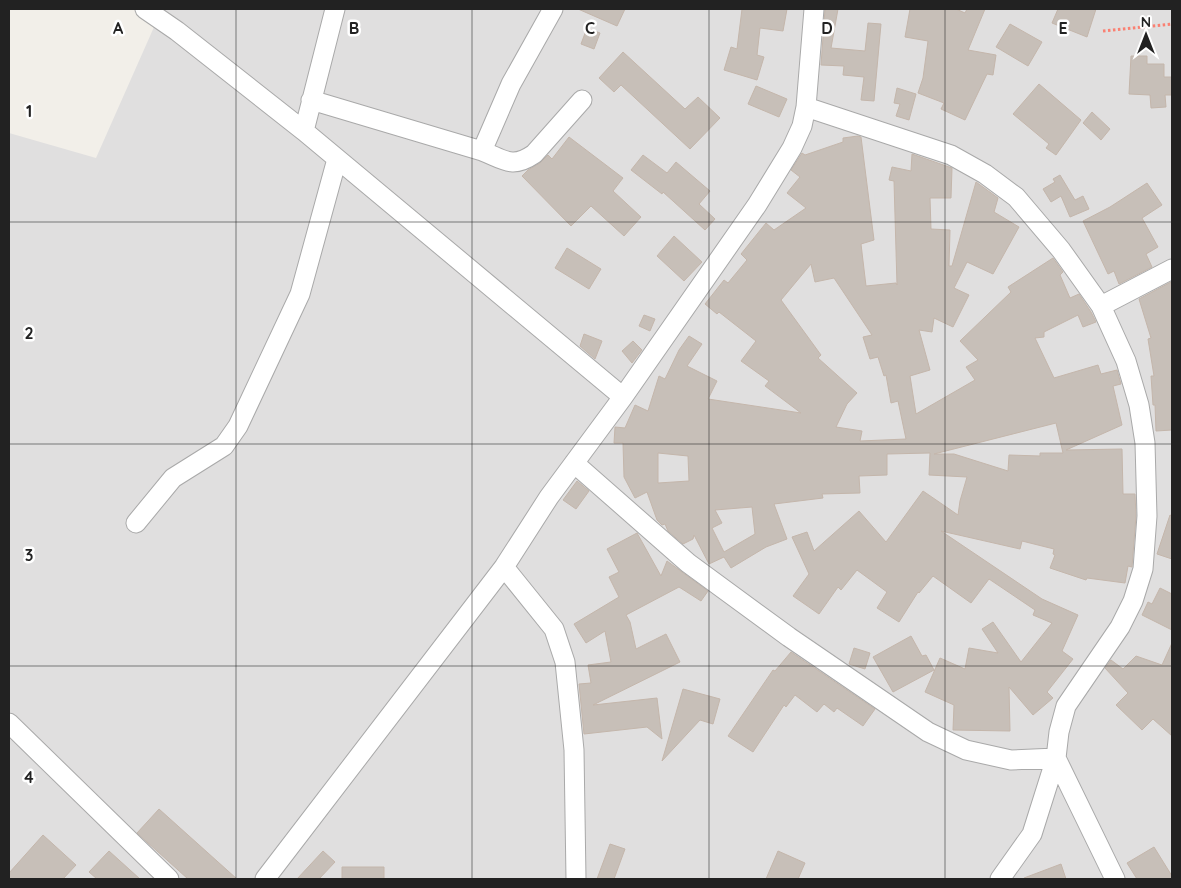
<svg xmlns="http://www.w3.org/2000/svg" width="1181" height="888" font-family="Quicksand,sans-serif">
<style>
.residential{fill:#e0dfdf}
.building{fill:#c7bfb8;stroke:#c4b6ab;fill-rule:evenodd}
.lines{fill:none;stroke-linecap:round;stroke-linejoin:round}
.minor-casing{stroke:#a9a9a9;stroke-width:21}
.path{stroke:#fa8072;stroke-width:3;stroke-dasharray:2.5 2.5;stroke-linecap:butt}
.minor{stroke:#fff;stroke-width:19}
.grid{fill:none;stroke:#222;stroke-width:1;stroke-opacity:0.55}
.grid-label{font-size:16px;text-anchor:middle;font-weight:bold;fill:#222;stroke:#fff;stroke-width:5;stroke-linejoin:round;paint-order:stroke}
</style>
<rect width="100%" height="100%" fill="#f2efe9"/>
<path class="residential" d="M162,9H1172V879H9V133L96,158Z"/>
<path class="building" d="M578,9H625L617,26Z
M742,9H787L783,31L760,28L757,55L764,57L757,80L724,70L731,47L737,49Z
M825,9H838L831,48L865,51L868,23L881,24L874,101L861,100L864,77L843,75L844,66L821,65Z
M910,9H956L965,13L967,9H985L968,50L996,55L993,75L987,74L965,120L941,109L944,103L918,93L923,78L928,41L905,37Z
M1058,9H1096L1087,37L1052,23Z
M1010,24L1042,42L1028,66L996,47Z
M587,28L600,33L594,49L581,44Z
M623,52L685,109L698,97L720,118L690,149L621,85L614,92L599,78Z
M1131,56H1147V64H1164V77H1172V95H1165L1166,107L1151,108L1150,95L1129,94Z
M1039,84L1081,120L1056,155L1046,148L1049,144L1013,114Z
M756,86L787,99L779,117L748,104Z
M897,88L916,94L909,120L896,116L900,104L894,103Z
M1092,112L1110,129L1101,140L1083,123Z
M858,136L861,137L874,240L861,244L866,286L896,283L897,285L894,181L889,180L892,167L911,171L912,154L952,168L951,198H930L931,229L950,230L949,266H952L976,182L998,198L994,212L1019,227L993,274L967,262L954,288L969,295L953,327L934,318L932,332L919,330L930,370L910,376L916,414L975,380L966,367L978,360L960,341L1011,292L1008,287L1053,258L1063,272L1060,275L1070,298L1079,294L1091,312L1096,322L1083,327L1078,315L1044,332V337L1035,338L1054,378L1098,365L1101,374L1117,370L1121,384L1113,386L1122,425L1066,450L1122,449L1123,494H1135L1136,516L1132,567L1128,566L1125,583L1087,578L1086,580L1050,568L1055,555L1053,554L1054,549L1022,541L1020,549L941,531L1042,599L1078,615L1062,651L1073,659L1047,692L1053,698L1033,715L1009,687L1010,731L953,730L954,705L925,692L940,658L965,669L969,648L998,653L982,629L993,622L1021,662L1052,623L1033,615L1035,610L989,579L971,603L933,576L919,593L918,592L899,622L877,608L887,592L857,570L841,590L838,587L819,614L793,596L809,574L792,537L807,532L814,551L859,511L886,542L923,491L958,515L960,501L967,477L929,475L930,453L887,454V475L859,476L860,493L822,494L823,498L774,504L787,539L766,547L731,568L724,557L709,564L694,535L693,539L683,544L668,531L665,524L662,525L657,520L647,492L635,498L624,477L623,443H614L615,427L625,428L635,405L648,411L659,376L665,379L679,350L689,336L702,344L687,366L717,381L708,399L801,413L765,386L769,381L741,361L756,341L719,312L717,314L705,304L724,280L728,283L747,260L741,254L766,223L774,230L806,208L787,193L800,177L791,170L802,153L805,155L843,142V138ZM811,264L815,282L834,278L872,335L863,337L870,359L878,357L884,376L886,375L891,403L898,401L906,439L860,441L862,431L836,427L847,404L857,393L818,358L821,355L781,300ZM1056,423L1063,453H1040V456L1009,455L1008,471L954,454H934ZM658,453L688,456L689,481L658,483ZM752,507L755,534L724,552L712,528L722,523L715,510Z
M569,137L623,178L613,191L641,217L624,236L591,206L571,226L522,176L528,170L540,163L548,155L552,159Z
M643,155L667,173L676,162L710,191L699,204L715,219L705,230L663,192L662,194L631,170Z
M1060,175L1075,200L1083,196L1089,209L1070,217L1061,196L1051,202L1043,189L1055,182L1053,179Z
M1147,183L1162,205L1142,218L1158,247L1146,254L1152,267L1119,284L1114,271L1108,274L1083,221L1110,207Z
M674,236L702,262L684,281L657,256Z
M567,248L601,269L589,289L555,268Z
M1171,282L1172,286V430L1156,431L1155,405H1153L1151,376H1154L1148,339L1151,338L1139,299Z
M644,315L655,319L650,331L639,326Z
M584,334L602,341L595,359L580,346Z
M633,341L642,350L632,363L622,351Z
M577,481L589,491L576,509L563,500Z
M1170,515L1172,516V559L1157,554Z
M637,533L661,576L667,561L708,591L701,601L679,587L626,615L630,622L636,649L666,634L680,662L593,705L657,698L662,739L647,727L584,734L579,684L591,683L588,665L611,662L605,631L586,643L574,624L619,597L609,577L619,572L607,549Z
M1160,588L1172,594V630L1142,615L1148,602L1152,604Z
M911,636L922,656L926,655L934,670L893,692L873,657Z
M1172,643V736L1153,719L1142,730L1116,705L1128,693L1105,668L1111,660L1123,669L1136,656L1162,665Z
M854,648L870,653L865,669L849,664Z
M791,652L875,709L863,726L837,708L834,712L824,704L817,712L795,695L786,707L784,705L753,752L728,736L773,670L775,671Z
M683,689L720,699L713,724L700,720L662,761Z
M159,809L237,879H188L137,833Z
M43,835L76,865L63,879H9V873Z
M610,844L625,849L614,879H597Z
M1154,847L1172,876V879H1137L1127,863Z
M109,851L140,879H97L89,872Z
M323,851L335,862L319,879H297Z
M778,851L805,863L798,879H766Z
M1061,864L1066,879H1024V878Z
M342,867H384V879H342Z"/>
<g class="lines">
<defs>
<path id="minor" d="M145,9L177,31L304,131L623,397
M311,100L482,151L511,84L553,9
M806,107L951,155L985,174L1016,197L1061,250L1101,306L1126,361L1139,405L1145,443L1147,516L1143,569L1133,601L1120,627L1066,706L1059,732L1056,758L1115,879
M304,131L335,9
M482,151C505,160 512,169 534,154L582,100
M1101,306L1172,269
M574,463L688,563L789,637L928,732L966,750L1011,760L1056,758L1032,834L1000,879
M136,523L173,478L224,446L238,426L300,294L337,159
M504,567L554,629L565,662L574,750L576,879
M9,723L169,879
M265,879L504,567L549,497L623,397L757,205L792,148L802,126L806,107L814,9"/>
</defs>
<use href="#minor" class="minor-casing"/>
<path class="path" d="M1103,31L1172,24"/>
<use href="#minor" class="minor"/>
</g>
<path class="grid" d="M236,9V879M472,9V879M709,9V879M945,9V879M9,222H1172M9,444H1172M9,666H1172"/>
<g class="grid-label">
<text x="118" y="34">A</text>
<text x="354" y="34">B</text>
<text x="590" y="34">C</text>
<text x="827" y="34">D</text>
<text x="1063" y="34">E</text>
<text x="29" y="117">1</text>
<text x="29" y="339">2</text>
<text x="29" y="561">3</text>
<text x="29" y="783">4</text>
</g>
<rect width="1181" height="888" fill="none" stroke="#222222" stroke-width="20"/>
<g transform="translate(1146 35)" stroke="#ffffff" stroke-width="4" paint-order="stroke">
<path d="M0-4L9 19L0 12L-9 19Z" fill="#222222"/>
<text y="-8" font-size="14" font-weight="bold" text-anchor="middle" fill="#222222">N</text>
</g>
</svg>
